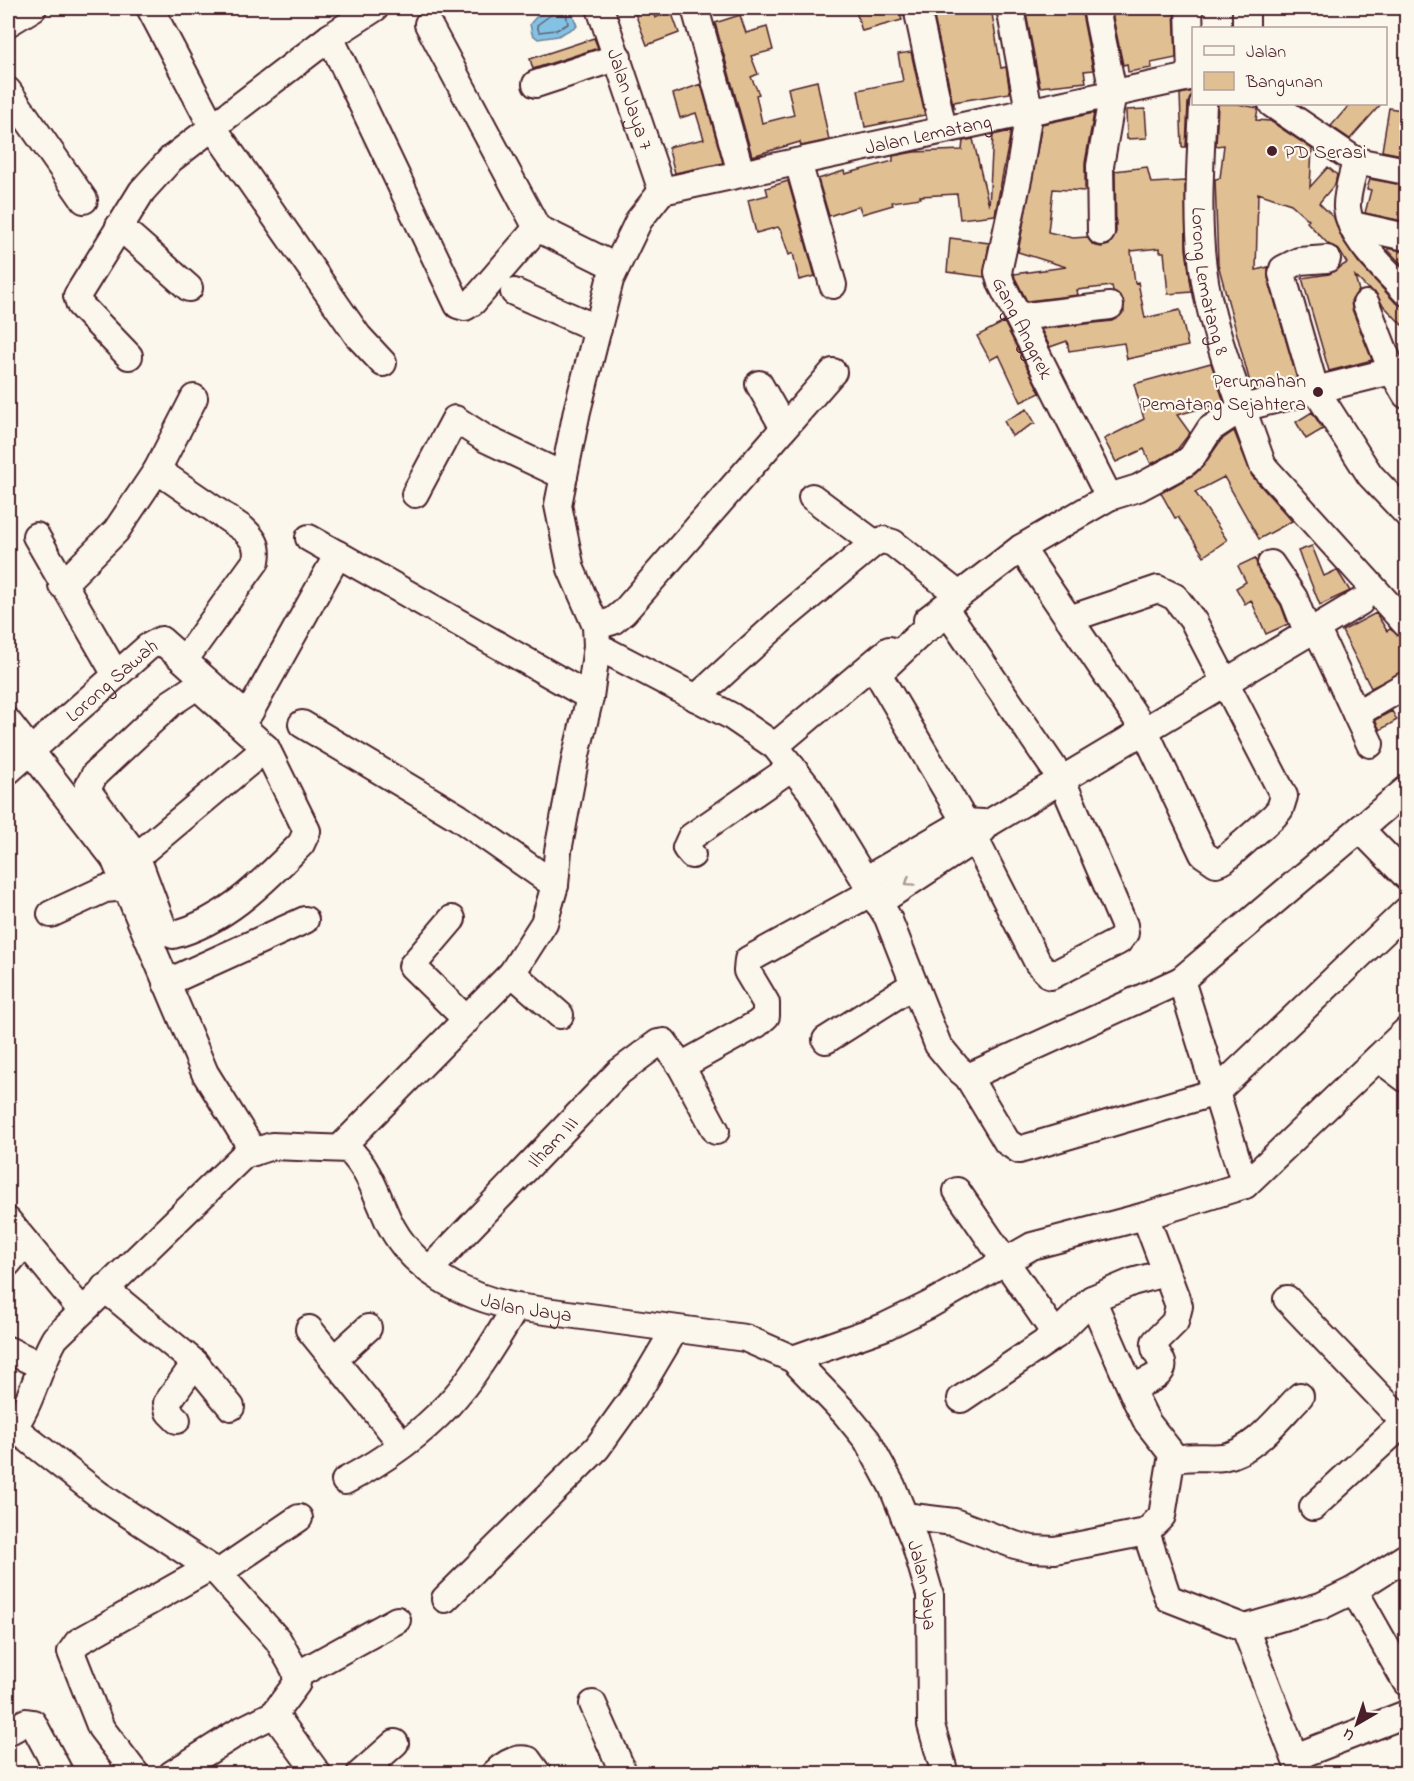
<svg xmlns="http://www.w3.org/2000/svg" width="1414" height="1781" font-family="'Indie Flower',sans-serif">
<style>
.water{fill:#83c2e3;stroke:#6c8199;stroke-width:1.5}
.lines{fill:none;stroke-linecap:round;stroke-linejoin:round}
.shore{stroke:#616075;stroke-width:1.5}
.building{fill:#e0c093;stroke:#4a1f2b;stroke-width:1.5}
.minor-casing{stroke:#4a1f2b;stroke-width:30}
.minor{stroke:#fbf7ec;stroke-width:26}
.oneway{stroke:#ab9695}
.poi-dot{fill:#4a1f2b;stroke:#fbf7ec;stroke-width:2}
.labels{text-anchor:middle;stroke-width:4.5;stroke-linejoin:round;paint-order:stroke}
.street-label{font-size:20px;fill:#4a1f2b;stroke:#fbf7ec}
.poi-label{font-size:20px;fill:#4a1f2b;stroke:#fbf7ec;text-anchor:start}
</style>
<rect width="100%" height="100%" fill="#fbf7ec"/>
<filter id="ink" filterUnits="userSpaceOnUse"><feTurbulence type="fractalNoise" baseFrequency=".0167" numOctaves="2"/><feDisplacementMap in="SourceGraphic" scale="12" xChannelSelector="R" yChannelSelector="G"/><feConvolveMatrix kernelMatrix="1 2 1 2 8 2 1 2 1" color-interpolation-filters="sRGB"/></filter>
<g filter="url(#ink)">
<path class="water" d="M554,8L571,10L577,26L558,36L538,39L532,34L530,24L537,16Z"/>
<g class="lines">
<path class="shore" d="M554,8L552,14L537,25L539,32L556,30L568,24L565,8"/>
</g>
<path class="building" d="M633,8H652L655,18L671,11L679,33L647,45Z
M855,8H898L902,20L862,31Z
M932,8H991L1001,68L1006,67L1010,93L954,102V109Z
M1025,8H1051V10L1081,8L1093,70L1084,71L1086,82L1040,87Z
M1111,8H1174L1176,58L1151,63L1152,68L1128,72L1127,64L1123,65Z
M740,15L746,33L767,27L773,50L751,56L758,74L751,77L759,94L756,95L762,123L794,115L788,88L817,81L829,140L801,146L800,142L752,156L715,23Z
M594,38L598,48L533,69L530,59Z
M911,52L925,115L865,127L858,90L903,81L898,54Z
M701,84L723,163L675,173L668,147L704,139L696,113L680,118L673,94Z
M1194,91L1188,103L1186,147H1182L1180,94Z
M1218,104H1238L1258,108L1256,120L1270,121L1312,149L1310,187L1328,167L1337,175L1335,184L1319,203L1334,218L1342,239L1359,263L1395,302L1407,307V330L1382,304L1376,293L1368,289L1355,276L1359,291L1351,301L1352,309L1372,360L1329,371L1302,278L1329,274L1347,263L1339,250L1328,244L1307,222L1309,220L1291,204L1258,193L1256,270L1268,267V278L1297,379L1252,390L1218,264L1215,179L1220,178L1224,145L1216,146Z
M1350,104H1381L1350,139L1331,126Z
M1389,108L1407,111V156L1382,151Z
M1145,109L1147,138L1127,139L1126,110Z
M1094,113L1085,163V191L1053,189L1048,232L1073,238L1087,237L1093,245L1101,247L1109,245L1116,232L1115,171L1147,167L1151,183L1185,181L1186,249L1192,292L1168,294L1164,252H1160V248L1131,251L1135,283L1138,282L1145,318L1180,310L1188,346L1127,359L1124,343L1069,351L1067,341L1050,347L1041,329L1112,321L1124,312L1122,298L1113,292L1112,286L1077,290L1078,295L1027,301L1015,278L1014,274L1066,267L1018,252L1042,124Z
M1011,131L995,215L960,219L957,194L920,196L921,198L892,202L893,205L862,214L859,206L829,216L818,179L844,171L845,174L893,161V156L914,152L962,150L963,141L973,139L989,206L993,135Z
M1370,179L1407,186V222L1365,213L1371,190L1367,189Z
M788,181L815,276L799,280L793,253L789,255L781,231L778,227L756,233L748,200L768,195L766,188Z
M950,238L989,243L984,277L947,272Z
M1388,248L1407,252V270L1388,250Z
M1004,322L1040,393L1021,402L999,355L990,360L977,336Z
M1211,363L1224,402L1215,407L1210,406L1177,415L1190,433L1176,451L1151,464L1144,449L1116,462L1104,439L1144,419L1134,384Z
M1027,409L1035,423L1012,436L1004,421Z
M1312,412L1323,429L1306,439L1296,422Z
M1234,431L1252,476L1292,521L1259,539L1224,477L1195,492L1227,540L1204,556L1178,517L1175,518L1161,493L1195,474L1204,465L1221,440Z
M1312,546L1324,576L1337,570L1350,591L1320,605L1298,551Z
M1255,558L1259,572L1281,605L1288,624L1266,634L1251,600L1245,604L1236,588L1246,582L1238,566Z
M1376,613L1387,631L1390,629L1407,640V670L1371,688L1342,631Z
M1392,711L1397,720L1380,730L1375,720Z"/>
<g class="lines">
<defs>
<g id="minor">
<path d="M150,8L212,126L358,336L383,363"/>
<path id="s1" d="M600,8L662,191"/>
<path d="M695,8L741,173"/>
<path d="M917,8L943,129"/>
<path id="s2" d="M1010,8L1029,111L1019,175L998,272L1001,283L1109,497"/>
<path d="M1096,8L1113,92L1100,166L1101,232"/>
<path d="M1189,8L1191,75"/>
<path d="M1246,8V28"/>
<path d="M8,23L33,8"/>
<path d="M428,24L537,228L616,267"/>
<path d="M330,37L458,305L465,307L473,302L537,228"/>
<path d="M536,84L618,57"/>
<path d="M8,91L84,200"/>
<path id="s3" d="M1203,104C1201,158 1196,214 1203,268C1209,316 1226,362 1242,408L1392,371"/>
<path d="M1272,104L1356,161L1406,171"/>
<path d="M1356,161C1353,175 1346,193 1347,208C1350,240 1386,269 1406,292"/>
<path d="M798,162L833,285"/>
<path id="s4" d="M662,191L1194,76"/>
<path d="M1352,225L1406,237"/>
<path d="M119,226L189,288"/>
<path d="M1327,259L1299,261L1283,269L1282,274L1315,389L1370,475L1406,513"/>
<path d="M514,292L598,329"/>
<path d="M1366,304L1392,371L1406,395"/>
<path d="M1019,317L1110,306"/>
<path d="M129,356L80,305L77,296L142,191L171,159L330,37L375,8"/>
<path d="M759,384L784,428"/>
<path d="M157,470L243,529C254,539 259,546 256,561L185,659"/>
<path d="M415,494L455,419L486,439L564,476"/>
<path d="M812,497L874,543"/>
<path d="M36,536L116,675"/>
<path d="M309,538L590,697"/>
<path d="M1021,548L1145,731L1203,854L1216,863L1224,860L1274,816L1280,809L1284,796L1194,622L1175,597L1158,589L1069,619"/>
<path d="M1271,564L1294,598L1308,634"/>
<path d="M62,585L116,531L157,470L194,398"/>
<path d="M945,616H950L1062,780L1124,925L1125,933L1119,941L1051,976L1038,963L975,839L881,679L880,672L885,667L922,632Z"/>
<path d="M927,620L1021,548L1109,497L1138,488L1185,463L1192,457L1210,429L1242,408L1263,466L1406,624"/>
<path d="M596,626L613,621L624,612L833,372"/>
<path d="M1316,628L1370,744"/>
<path d="M597,646L731,716L775,746L810,790L888,918L938,1045L957,1068L968,1077L1181,980"/>
<path d="M197,686L266,748L307,831L301,844C263,882 226,921 173,935L164,930L136,855L90,794L88,787L95,774L171,703Z"/>
<path d="M696,698L785,617L874,543L883,540L893,543L959,595"/>
<path d="M1356,714L1406,685"/>
<path d="M8,722L114,858L205,1073L254,1152"/>
<path d="M302,724L458,817L555,885"/>
<path d="M775,746L889,650"/>
<path id="s5" d="M8,771L148,647L161,640L235,706L246,713L250,712L338,554"/>
<path d="M1361,830L1406,876"/>
<path d="M692,855L686,848L691,837L792,767"/>
<path d="M124,867L266,748"/>
<path d="M865,880L965,822L983,823"/>
<path d="M878,903L975,839L989,823L1360,602"/>
<path d="M51,914L105,889L126,887"/>
<path d="M452,919L412,966L467,1020"/>
<path d="M512,973L560,1015"/>
<path d="M166,983L305,920"/>
<path d="M826,1040L913,985"/>
<path d="M1378,1058L1406,1079"/>
<path d="M681,1066L757,1024L766,1016V1003L747,971L748,960L872,892"/>
<path d="M968,1077L1007,1142L1019,1150L1216,1092L1406,911"/>
<path d="M341,1147L512,973L544,923L555,885L558,851L576,755L590,697L597,646L596,626L571,569L558,505L577,411L610,280L639,220L662,191"/>
<path d="M1245,1185L1406,1031"/>
<path d="M957,1191L1056,1335L961,1399"/>
<path d="M8,1221L82,1311"/>
<path d="M8,1263L25,1242"/>
<path id="s6" d="M429,1270L619,1072L658,1043L664,1042L681,1066L716,1131"/>
<path d="M104,1288L195,1363L167,1403L169,1412L177,1420"/>
<path d="M1092,1299L1137,1402L1147,1422L1176,1459"/>
<path d="M1287,1299L1406,1424"/>
<path d="M309,1329L402,1444"/>
<path d="M1056,1335L1092,1299L1132,1282L1165,1273"/>
<path d="M8,1350L40,1365"/>
<path d="M334,1359L368,1328"/>
<path d="M793,1359L884,1327L929,1305L1032,1246L1145,1216L1245,1185L1181,980L1406,790"/>
<path d="M195,1363L231,1407"/>
<path d="M1131,1387C1141,1383 1169,1376 1161,1360C1157,1353 1154,1350 1155,1342L1175,1322L1179,1306L1145,1216"/>
<path d="M14,1428L98,1494L218,1573L278,1640L295,1670L297,1683L274,1714L318,1774"/>
<path id="s7" d="M8,1434C32,1407 37,1368 55,1338L244,1155L272,1146L348,1149C368,1167 377,1196 388,1220C412,1271 465,1297 516,1307L745,1338L793,1359L845,1413L867,1440L892,1486L914,1540L930,1595L931,1725L945,1774"/>
<path d="M345,1481C381,1462 419,1436 448,1405C475,1376 495,1341 516,1307"/>
<path d="M1313,1507L1406,1421"/>
<path d="M904,1516L954,1522L1015,1545L1032,1549L1055,1550L1146,1532L1162,1516L1171,1461C1186,1454 1207,1459 1223,1457C1254,1452 1279,1417 1300,1396"/>
<path d="M1146,1532L1168,1598L1245,1628L1321,1606L1354,1590L1406,1557"/>
<path d="M218,1573L299,1518"/>
<path d="M1354,1590L1406,1682"/>
<path d="M445,1599L597,1448L640,1388L675,1329"/>
<path d="M1245,1628L1301,1774"/>
<path d="M297,1675L397,1620"/>
<path d="M593,1704L624,1774"/>
<path d="M8,1732L26,1722L33,1723L60,1774"/>
<path d="M1295,1757L1406,1714"/>
<path d="M136,1774L101,1728L71,1652L78,1642L209,1568"/>
<path d="M172,1774L240,1731L274,1714"/>
<path d="M360,1774L395,1743"/>
<path d="M494,1774C504,1764 515,1757 528,1760L538,1774"/>
</g>
</defs>
<use href="#minor" class="minor-casing"/>
<use href="#minor" class="minor"/>
</g>
<defs><path id="oneway-chevron" d="M-2-3.5L2.5 0L-2 3.5" fill="none" stroke-width="1.6" stroke-linecap="round" stroke-linejoin="round" transform="scale(1.5)"/></defs>
<use class="oneway" href="#oneway-chevron" transform="translate(909 882) rotate(146)"/>
</g>
<g class="poi-dot">
<circle cx="1272" cy="151" r="6"/>
<circle cx="1318" cy="392" r="6"/>
</g>
<g class="labels">
<g class="street-label">
<text dy="7" stroke="none"><textPath href="#s1" startOffset="96">Jalan Jaya 7</textPath></text>
<text dy="7" stroke="none"><textPath href="#s4" startOffset="272">Jalan Lematang</textPath></text>
<text dy="7" stroke="none"><textPath href="#s3" startOffset="178">Lorong Lematang 8</textPath></text>
<text dy="7" stroke="none"><textPath href="#s2" startOffset="330">Gang Anggrek</textPath></text>
<text dy="7" stroke="none"><textPath href="#s5" startOffset="138">Lorong Sawah</textPath></text>
<text dy="7" stroke="none"><textPath href="#s6" startOffset="178">Ilham III</textPath></text>
<text dy="7" stroke="none"><textPath href="#s7" startOffset="729">Jalan Jaya</textPath></text>
<text dy="7" stroke="none"><textPath href="#s7" startOffset="1269">Jalan Jaya</textPath></text>
</g>
<g class="poi-label">
<text x="1284" y="158">PD Serasi</text>
<text x="1306" y="387" text-anchor="end">Perumahan<tspan x="1306" dy="23">Pematang Sejahtera</tspan></text>
</g>
</g>
<rect width="1414" height="1781" fill="none" stroke="#fbf7ec" stroke-width="30"/>
<rect x="15" y="15" width="1384" height="1751" fill="none" stroke="#4a1f2b" stroke-width="2" filter="url(#ink)"/>
<rect x="1192" y="27" width="195" height="78" fill="#fbf7ec" stroke="#b4a19f" stroke-width="1.5"/>
<rect x="1204" y="46" width="30" height="9" fill="#fbf7ec" stroke="#b4a19f" stroke-width="1.5"/>
<text x="1246" y="57" font-size="18" fill="#4a1f2b">Jalan</text>
<rect x="1204" y="72" width="30" height="18" fill="#e0c093" stroke="#b4a19f" stroke-width="1.5"/>
<text x="1246" y="87" font-size="18" fill="#4a1f2b">Bangunan</text>
<g transform="translate(1357 1724) rotate(219)" stroke="#fbf7ec" stroke-width="4.5" paint-order="stroke">
<path d="M0-4.5L10 22L0 15L-10 22Z" fill="#4a1f2b"/>
<text y="-9" font-size="16" font-weight="bold" text-anchor="middle" fill="#4a1f2b">U</text>
</g>
</svg>
